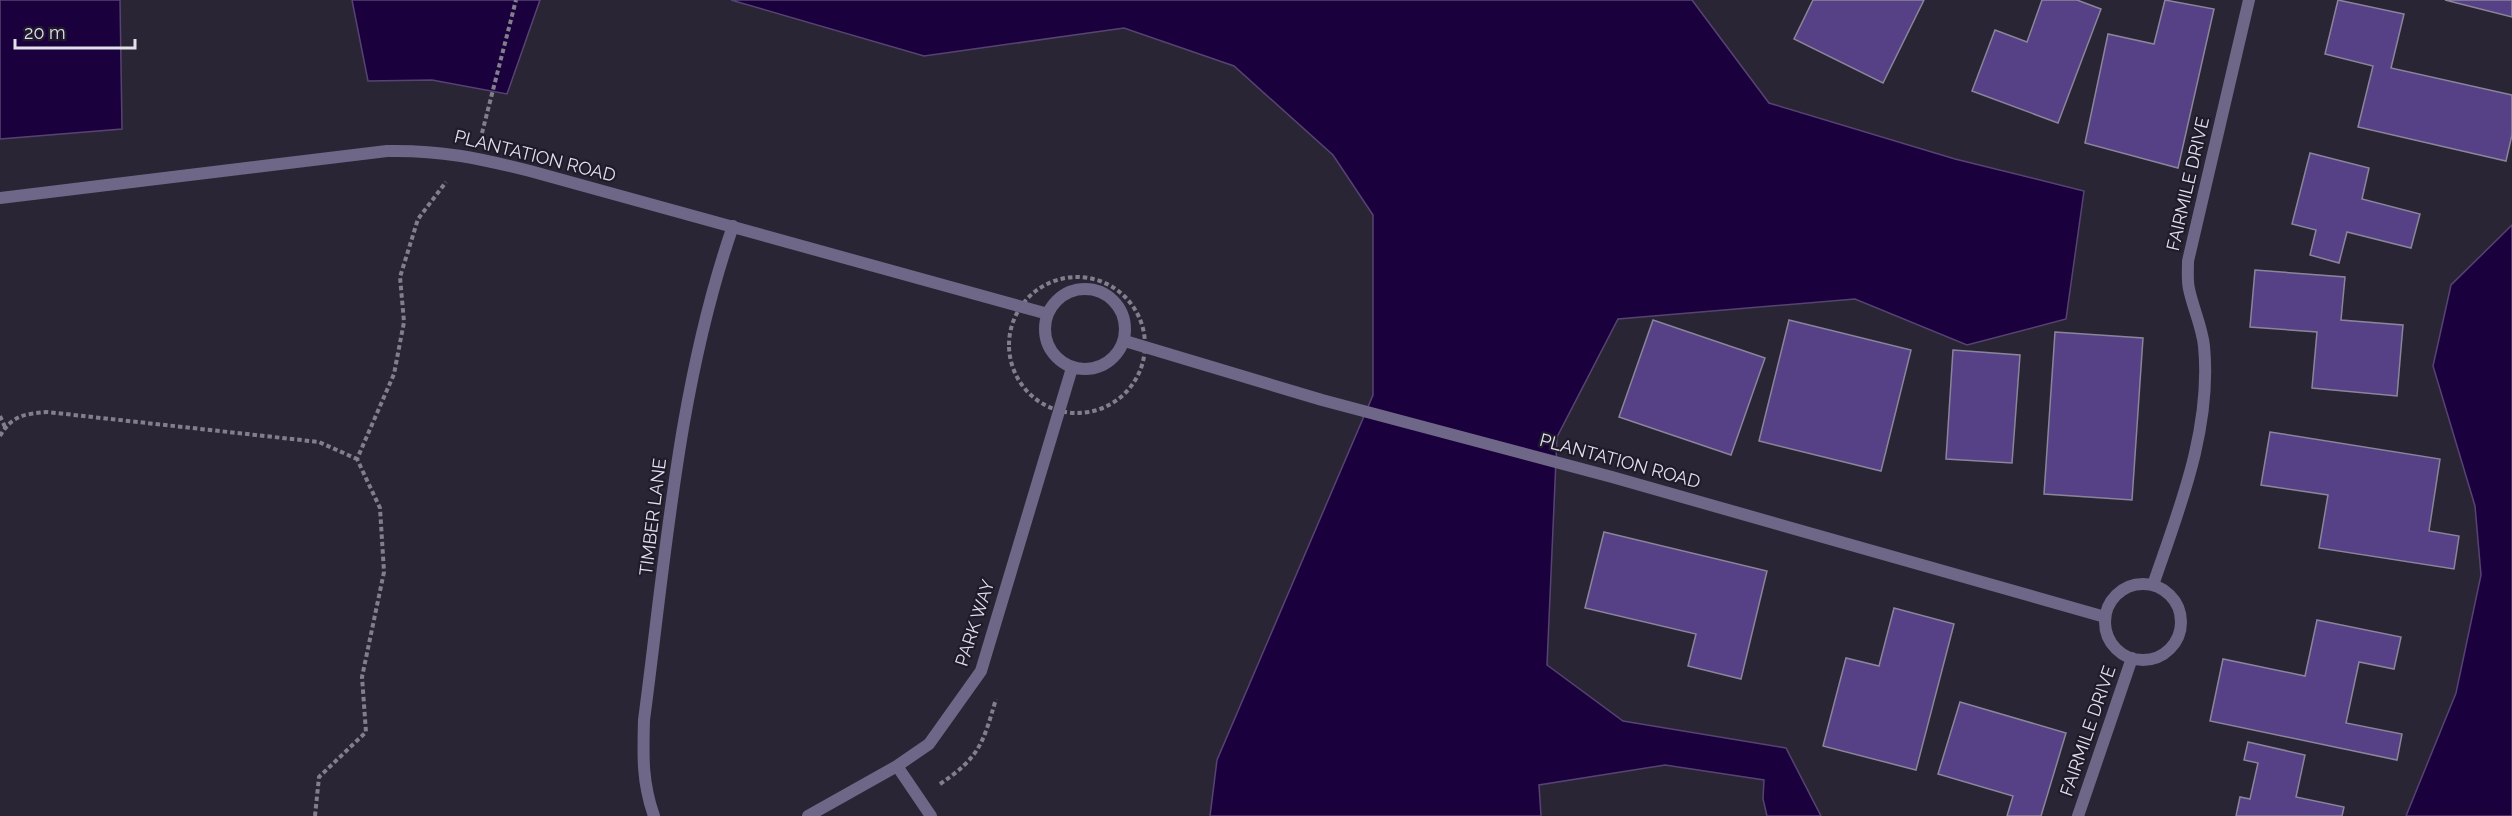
<svg xmlns="http://www.w3.org/2000/svg" width="2512" height="816" font-family="Raleway,sans-serif">
<style>
.water{fill:#1b003e;stroke:#574372;stroke-width:1.5}
.building{fill:#564086;stroke:#8a859a;stroke-width:1.5}
.lines{fill:none;stroke-linecap:round;stroke-linejoin:round}
.path{stroke:#827e8c;stroke-width:4;stroke-dasharray:4.5 3;stroke-linecap:butt}
.street{stroke:#6f6787;stroke-width:12}
.labels{text-anchor:middle;stroke-width:4.5;stroke-linejoin:round;paint-order:stroke}
.street-label{font-size:18px;fill:#e3e0ec;stroke:#1f1b2b}
</style>
<rect width="100%" height="100%" fill="#292535"/>
<path class="water" d="M0,0H120L122,129L0,139Z
M352,0H540L507,94L432,80L368,81Z
M731,0H1692L1769,103L1955,159L2084,191L2066,319L1967,345L1855,299L1618,319L1557,437L1547,665L1623,721L1786,748L1821,816H1767L1763,799L1764,780L1665,765L1539,785L1541,816H1210L1217,760L1373,395V215L1333,155L1234,66L1124,28L924,56Z
M2512,225V816H2406L2456,693L2481,575L2475,506L2433,366L2451,285Z"/>
<path class="building" d="M1813,0H1924L1883,83L1794,39Z
M2042,0H2077L2101,9L2058,123L1972,91L1995,30L2027,42Z
M2165,0L2214,9L2178,168L2085,143L2108,34L2154,44Z
M2338,0L2404,14L2391,68L2512,95V135L2506,161L2358,127L2373,66L2325,54Z
M2445,0H2512V17Z
M2310,153L2369,168L2362,199L2420,214L2411,248L2347,232L2339,263L2310,255L2316,230L2292,224Z
M2255,270L2345,277L2341,320L2403,325L2397,396L2312,388L2317,332L2250,327Z
M1653,320L1765,358L1731,455L1619,417Z
M1789,320L1911,350L1881,471L1759,441Z
M2055,332L2143,338L2132,500L2044,494Z
M1953,350L2020,355L2012,463L1946,459Z
M2270,432L2440,459L2429,531L2459,536L2454,569L2319,548L2328,495L2261,485Z
M1604,532L1767,571L1741,679L1688,666L1696,634L1585,608Z
M1894,608L1954,624L1916,770L1823,746L1846,658L1879,666Z
M2317,620L2401,637L2394,669L2359,662L2346,723L2402,734L2397,760L2210,721L2223,659L2305,676Z
M1960,702L2066,733L2041,816H2007L2013,796L1938,774Z
M2248,742L2305,755L2296,797L2344,807L2342,816H2236L2240,797L2250,799L2258,763L2244,760Z"/>
<g class="lines">
<path class="path" d="M482,133L516,0
M1009 345a68 68 0 1 1 136 0a68 68 0 1 1-136 0Z
M0,416L5,427
M0,436C12,415 25,414 47,412L319,442L357,459
M940,784C980,757 983,743 996,699
M315,816L319,777L366,732L362,677L384,572L380,508L357,459L394,374L404,322L400,277L418,219L446,182"/>
<path class="street" d="M0,198L387,151C441,150 478,158 530,171L1048,314
M1045 329a40 40 0 1 1 80 0a40 40 0 1 1-80 0Z
M1125,341L1322,400L1612,477L2105,617
M2105 622a38 38 0 1 1 76 0a38 38 0 1 1-76 0Z
M2153,585C2179,509 2212,429 2204,346C2202,327 2193,308 2189,289C2187,280 2188,270 2188,261L2249,0
M897,766L931,816
M654,816C642,782 643,756 644,720C666,554 678,385 733,226
M808,816L897,766L929,744L981,671L1072,368
M2078,816L2132,658"/>
</g>
<g class="labels">
<g class="street-label">
<text transform="translate(535 156) rotate(14)" y="6">PLANTATION ROAD</text>
<text transform="translate(2188 184) rotate(-77)" y="6">FAIRMILE DRIVE</text>
<text transform="translate(1620 461) rotate(15)" y="6">PLANTATION ROAD</text>
<text transform="translate(653 517) rotate(-83)" y="6">TIMBER LANE</text>
<text transform="translate(975 623) rotate(-72)" y="6">PARK WAY</text>
<text transform="translate(2088 731) rotate(-71)" y="6">FAIRMILE DRIVE</text>
</g>
</g>
<path d="M15 39v9h120v-9" fill="none" stroke="#e3e0ec" stroke-width="3"/>
<text x="24" y="39" font-size="18" fill="#e3e0ec" stroke="#1f1b2b" stroke-width="4.5" paint-order="stroke">20 m</text>
</svg>
